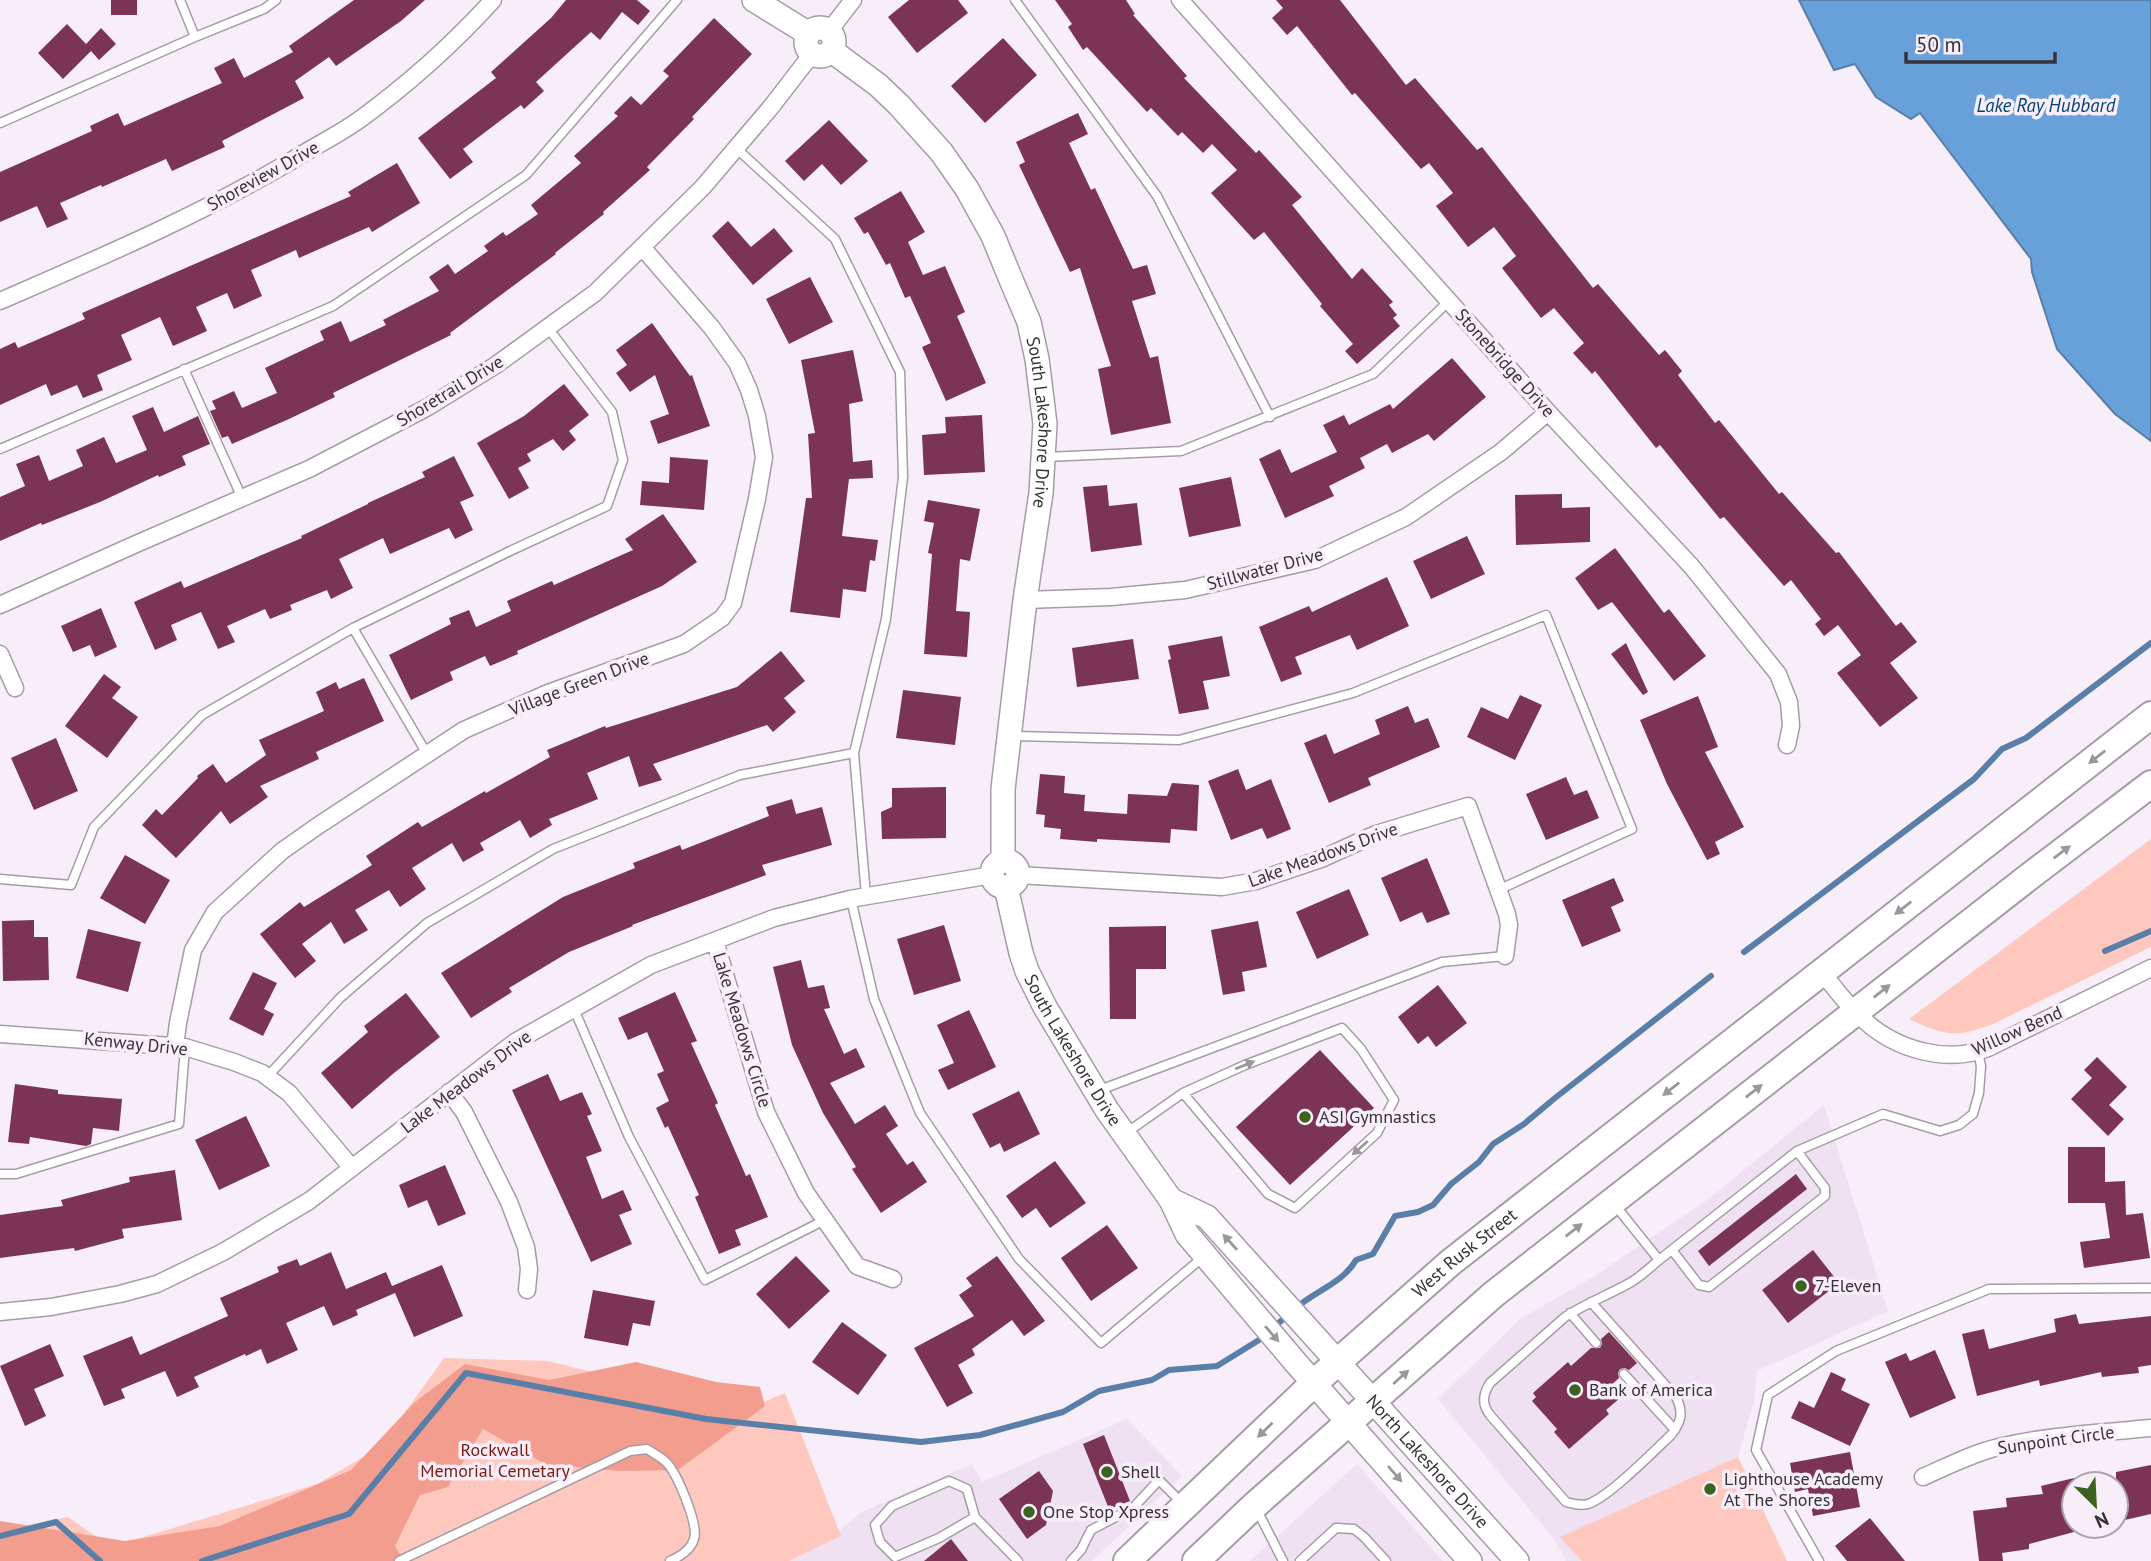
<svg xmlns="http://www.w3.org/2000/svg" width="2151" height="1561" font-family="'PT Sans',sans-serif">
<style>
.built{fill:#efe0f2}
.green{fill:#ffc8bf}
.forest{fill:#f29d8e}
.water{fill:#68a0da;stroke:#597fa9;stroke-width:2}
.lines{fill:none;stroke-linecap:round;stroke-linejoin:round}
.stream{stroke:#597fa9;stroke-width:6}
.building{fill:#7b3453}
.lane-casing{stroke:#a69ca8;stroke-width:11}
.street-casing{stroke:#a69ca8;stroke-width:19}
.secondary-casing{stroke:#a69ca8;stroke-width:26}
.primary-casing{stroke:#a69ca8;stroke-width:30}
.lane{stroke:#fff;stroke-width:8}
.street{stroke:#fff;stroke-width:16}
.secondary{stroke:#fff;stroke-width:23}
.primary{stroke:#fff;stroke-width:26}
.oneway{fill:#9a989b}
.poi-dot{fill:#3b631f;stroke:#f8eefa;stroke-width:2.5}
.labels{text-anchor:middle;stroke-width:7;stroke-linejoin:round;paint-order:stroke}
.street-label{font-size:18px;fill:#363237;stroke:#f8eefa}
.poi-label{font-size:18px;fill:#363237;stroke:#f8eefa;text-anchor:start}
.park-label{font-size:18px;fill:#7b190f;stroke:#f8eefa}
.water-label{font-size:19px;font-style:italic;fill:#004277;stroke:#f8eefa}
</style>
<rect width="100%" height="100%" fill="#f8eefa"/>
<path class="built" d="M1824,1105L1888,1311L1757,1371L1754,1401L1738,1457L1766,1520L1787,1561H1566L1554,1539L1438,1399L1520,1319L1593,1277L1707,1200Z
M1127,1419L1182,1476L1092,1561H789L829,1540L861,1512L972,1464L982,1482Z
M1357,1464L1443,1561H1250Z"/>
<path class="green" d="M2151,839V947L1993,1024C1955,1038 1945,1036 1909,1019Z
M444,1358L548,1361L745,1410L785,1393L841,1536L789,1561H0V1522L18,1527L68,1517L111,1547L317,1484L379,1448Z
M1738,1457L1787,1561H1582L1560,1537Z"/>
<path class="forest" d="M636,1362L716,1382L760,1387L765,1406L678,1470L619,1471L545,1464L483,1429L448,1487L420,1495L395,1546L404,1561H0V1521L125,1541L220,1526L351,1470L415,1402L465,1364L549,1380Z"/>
<path class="water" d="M1799,0H2151V441L2115,414L2057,349L2032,272L2031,259L1920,113L1911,119L1876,97L1855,64L1834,70Z"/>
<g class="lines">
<path class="stream" d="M2105,951L2151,931
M1744,952L1974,779L2002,749L2026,738L2151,643
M1296,1308C1315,1291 1343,1283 1356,1260L1373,1254L1395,1216L1418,1212L1433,1205L1451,1184L1479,1162L1493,1144L1524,1124L1555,1098L1711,976
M0,1536L56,1522L100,1561
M202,1561L349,1514L466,1373L706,1419L921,1442L980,1435L1063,1412L1099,1391L1152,1380L1169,1370L1217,1366L1259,1340L1288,1315"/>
</g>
<path class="building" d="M111,0H137V15H111Z
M354,0H425L401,21L336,66L329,57L295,81L304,98L222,141L225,147L172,171L166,159L102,187L101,185L60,203L68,219L47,228L37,206L0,222V172L92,131L90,126L118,113L124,126L222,83L214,68L234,58L244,78L293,52L289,46Z
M566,0H637L650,11L638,25L622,12L600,40L591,32L536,82L544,91L524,109L521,105L463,149L473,162L450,179L418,138L496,78L491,72L551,18Z
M909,0H958L968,13L917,53L888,17Z
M1055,0H1126L1135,14L1133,15L1187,76L1184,78L1256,153L1259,150L1302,197L1292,205L1352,279L1362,268L1393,302L1389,305L1397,315L1393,318L1400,326L1357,364L1345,351L1353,344L1320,306L1322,304L1264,232L1254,240L1211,193L1237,170L1212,144L1203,153L1182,132L1178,136L1151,108L1147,112L1087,47L1083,50L1068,27L1072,24Z
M1276,0H1340L1406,85L1415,78L1477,150L1482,147L1593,288L1598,284L1659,355L1665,350L1682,371L1678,375L1715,423L1719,420L1779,494L1782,492L1836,553L1839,552L1896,626L1901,622L1917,642L1890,663L1918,698L1880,727L1837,673L1861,655L1838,625L1824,636L1815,624L1821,619L1791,580L1784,586L1724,517L1720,519L1660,445L1656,448L1595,371L1592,374L1573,353L1584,343L1554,308L1541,318L1502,268L1516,256L1494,227L1468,247L1436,206L1453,193L1429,163L1421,169L1355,93L1352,95L1297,26L1287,35L1272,18L1283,8Z
M714,18L752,54L692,117L694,119L647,167L650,170L603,212L604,214L555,253L556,254L450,333L451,335L333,393L335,397L289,419L232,444L228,436L222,438L210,411L216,409L212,401L234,391L242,408L277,393L265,368L324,340L320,331L341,321L350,342L386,325L383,320L439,291L429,277L448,264L455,274L488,251L484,246L503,232L506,236L538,214L531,205L581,163L574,156L618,116L614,113L631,96L641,105L669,76L663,71Z
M67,24L86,44L101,28L116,44L99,60L91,51L63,79L38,53Z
M1003,38L1037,75L985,123L951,86Z
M1078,113L1088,134L1069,143L1091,190L1095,188L1133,269L1147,265L1156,294L1132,301L1150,358L1158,356L1171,423L1111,435L1098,369L1111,366L1080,268L1070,272L1019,165L1025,162L1016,142Z
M829,120L868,161L841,185L822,164L804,181L785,161Z
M397,163L420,203L372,232L369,227L299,258L296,250L251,270L262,296L234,309L227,293L196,307L207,331L173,346L160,317L121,335L132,360L97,375L103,390L83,398L77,385L51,396L46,384L0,405V349L15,342L18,348L85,319L82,313L351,196L348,192Z
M901,191L925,232L908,242L923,275L945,266L965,312L957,316L986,383L946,401L922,347L931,343L910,296L905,298L890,263L886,265L868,232L864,234L854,218Z
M728,221L751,247L774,228L793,251L753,285L712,236Z
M810,277L833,322L789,344L766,299Z
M652,323L690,376L692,375L710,426L658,444L650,421L669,414L655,375L630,392L616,373L627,365L616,350Z
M853,350L863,401L849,404L853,462L872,460L873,478L849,479L842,536L878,540L875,561L870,560L866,592L843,589L840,618L790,612L806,498H812L808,434L815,433L801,360Z
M1452,358L1486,397L1434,441L1428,434L1392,453L1387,444L1360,458L1365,468L1329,486L1334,496L1285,518L1259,459L1280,449L1291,473L1337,452L1323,425L1344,415L1349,425L1390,404L1393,409Z
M564,384L589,415L569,431L576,440L563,451L553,439L527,454L531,461L518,468L529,488L509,499L477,443L524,416Z
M153,407L164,432L198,416L210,444L182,456L186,465L159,477L158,475L100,502L42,525L41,523L0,541V497L25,486L16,464L39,455L49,481L83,466L76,450L104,437L116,463L147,450L132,416Z
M982,415L985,472L924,475L922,435L946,433L945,417Z
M454,456L474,496L460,502L473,530L455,539L449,528L390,554L383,538L339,559L353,588L331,599L327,590L290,605L292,610L270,619L265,609L227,626L235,642L218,649L201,612L171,625L177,640L155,650L134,602L181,581L184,588L302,538L301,536L368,504V503L425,477L422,472Z
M670,457L708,460L704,510L640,505L642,481L669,483Z
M1231,477L1241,526L1189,537L1179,488Z
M1107,485L1109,506L1137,503L1142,545L1091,552L1083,487Z
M1562,494V508L1590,507V542L1516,545L1515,495Z
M928,500L980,509L970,561L960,559L956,611L970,612L967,657L924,654L932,554L928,553L934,523L924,521Z
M663,514L697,562L662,586L517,651L518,654L490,666L485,656L450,672L453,680L411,700L389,655L451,624L449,618L469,610L476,627L511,611L507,601L552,581L554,585L633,550L625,539Z
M1467,536L1485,574L1431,599L1413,561Z
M1615,548L1664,613L1669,609L1706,656L1674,681L1612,602L1598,610L1575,578Z
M1387,577L1409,626L1357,650L1350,635L1295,657L1302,674L1281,682L1259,627L1309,606L1312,612Z
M101,608L117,647L95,657L90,645L73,652L61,626Z
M1222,636L1230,676L1203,681L1209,709L1179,714L1168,660L1171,659L1168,646Z
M1133,639L1139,679L1077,687L1072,648Z
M1626,643L1648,692L1643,695L1611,654Z
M781,651L805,681L784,698L796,712L773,732L767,725L653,764L662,780L639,787L629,756L587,773L598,799L549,819L552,825L530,838L520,820L480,843L484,850L463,862L452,843L412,868L426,889L400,907L389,890L355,910L368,930L344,944L331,922L302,944L316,961L295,978L260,934L300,902L304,907L372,865L366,856L418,822L422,827L485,791L486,793L550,757L547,750L605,726L606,728L737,687Z
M104,674L121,687L112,698L138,717L107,758L65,726Z
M364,678L384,721L316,752L319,759L260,786L268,797L230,824L221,811L176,858L142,825L156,809L162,815L198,778L197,776L213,764L226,783L266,755L259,740L324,711L316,692L336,682L339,689Z
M903,690L961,697L955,745L896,738Z
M1520,695L1542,705L1515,760L1467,737L1481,707L1508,719Z
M1698,696L1718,747L1705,752L1744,827L1715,842L1720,854L1707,860L1667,784L1640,720Z
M1408,706L1415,723L1428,718L1440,747L1368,778L1371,785L1329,803L1304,743L1326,734L1334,754L1380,734L1375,720Z
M56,738L78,791L34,810L11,758Z
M1238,769L1246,790L1271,779L1291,829L1267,839L1262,828L1231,840L1208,781Z
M1040,774L1065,776L1064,793L1085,795L1084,811L1127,814L1128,794L1167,796L1172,783L1199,785L1197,831L1171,829L1170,843L1097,839V842L1060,839L1061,829L1044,827L1045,815L1036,814Z
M1566,777L1574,795L1587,790L1599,818L1546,840L1526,794Z
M946,787V838L882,839L881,812L892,807V788Z
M792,799L796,814L822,807L832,845L762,865L766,875L632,925L633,926L569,952L509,988L512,992L471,1018L441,973L563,897L635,868L633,863L680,845L682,850L769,816L766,807Z
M125,855L170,880L145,924L100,898Z
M1427,858L1450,914L1427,923L1422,912L1400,922L1381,878Z
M1614,878L1624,901L1611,907L1621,931L1582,947L1562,900Z
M1349,889L1369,935L1317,959L1296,912Z
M34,920V937H48L49,980L3,981L2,921Z
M1258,921L1267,967L1242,972L1245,991L1223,995L1211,930Z
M944,925L961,981L914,995L897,939Z
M1166,926V969H1136V1019H1110L1109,927Z
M88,929L141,942L128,992L76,978Z
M801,960L808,988L824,985L830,1008L824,1009L844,1054L856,1048L865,1067L830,1083L855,1124L885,1105L898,1126L886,1134L907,1165L913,1161L927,1182L881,1213L852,1169L856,1167L823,1113L792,1045L773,967Z
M253,972L277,983L264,1009L274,1014L263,1036L229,1019Z
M1438,985L1467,1023L1436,1047L1428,1036L1418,1044L1398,1017Z
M675,992L697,1041L691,1043L718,1103L715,1105L746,1176L750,1174L768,1217L735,1230L741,1245L719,1254L695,1197L699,1195L668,1126L665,1128L656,1108L669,1101L657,1074L664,1071L647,1032L628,1040L618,1018Z
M406,993L440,1037L394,1073L352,1109L321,1073L368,1032L364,1026Z
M969,1010L996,1067L948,1090L938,1070L954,1063L937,1025Z
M1320,1050L1374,1108L1290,1185L1236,1127Z
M2097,1057L2127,1087L2109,1105L2124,1119L2108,1136L2071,1099L2092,1078L2084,1070Z
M548,1074L560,1101L582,1092L592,1114L587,1116L602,1151L586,1157L602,1199L623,1190L632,1210L619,1215L632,1244L591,1262L512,1090Z
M15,1084L58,1090V1094L122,1099L119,1131L93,1128L91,1144L86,1146L30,1137L29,1144L8,1142Z
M1019,1091L1040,1134L1004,1152L1000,1143L990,1148L972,1114Z
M246,1116L270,1166L219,1190L195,1140Z
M2068,1147H2105V1182L2125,1181L2126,1215L2143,1213L2150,1258L2084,1268L2080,1242L2110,1238L2105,1203H2068Z
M1055,1161L1086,1203L1050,1228L1036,1208L1022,1218L1006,1196Z
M445,1165L466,1214L438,1226L427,1200L408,1208L399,1185Z
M175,1170L182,1220L122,1229L124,1238L75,1251L74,1248L0,1258V1215L63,1206L61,1200L130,1182L129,1177Z
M1796,1174L1807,1189L1709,1266L1698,1251Z
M1107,1225L1138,1268L1091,1301L1061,1258Z
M1813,1250L1839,1283L1788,1323L1762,1290Z
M331,1252L346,1289L386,1272L395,1293L356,1310L358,1315L333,1326L324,1306L286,1323L298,1350L267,1364L261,1349L246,1356L245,1354L194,1377L199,1387L177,1397L165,1371L121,1389L125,1398L104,1406L83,1356L132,1336L140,1355L228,1316L220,1298L279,1272L277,1267L297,1259L300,1266Z
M796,1256L830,1291L789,1329L756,1294Z
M997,1256L1045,1321L1024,1336L1012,1320L972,1349L975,1355L958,1365L973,1393L947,1407L914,1348L974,1316L959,1295L972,1286L966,1278Z
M442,1265L463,1316L414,1337L392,1286Z
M593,1290L655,1301L650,1326L633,1323L628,1346L584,1338Z
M2076,1314L2079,1324L2151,1316V1365L2138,1367L2139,1373L2102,1377L2101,1372L2040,1386L2039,1380L1977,1396L1962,1334L1984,1329L1989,1349L2056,1332L2054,1319Z
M842,1322L887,1355L858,1395L812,1362Z
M1609,1332L1637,1363L1629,1370L1625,1368L1620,1369L1618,1373L1619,1378L1610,1386L1620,1398L1606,1410L1609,1414L1569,1449L1554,1432L1557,1429L1532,1401L1536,1397L1533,1393L1568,1362L1571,1366L1591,1348H1600L1602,1344L1601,1339Z
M50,1344L64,1376L34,1389L46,1416L25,1426L0,1366Z
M1935,1350L1956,1398L1910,1418L1885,1362L1906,1353L1910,1361Z
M1831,1372L1846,1379L1841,1390L1870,1404L1850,1446L1791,1418L1799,1401L1814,1408Z
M1104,1435L1130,1501L1109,1509L1083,1444Z
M1850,1452L1860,1507L1813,1516L1808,1489L1795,1492L1790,1463Z
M2151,1465V1514L2116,1522V1472Z
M1039,1471L1053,1491L1046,1525L1027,1539L999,1499Z
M2074,1478V1532L2029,1544V1549L2002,1553L2003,1561H1979L1973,1511L2007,1507L2006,1498L2043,1494L2041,1486Z
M1870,1518L1905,1561H1847L1835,1546Z
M951,1539L968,1561H924Z"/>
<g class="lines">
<defs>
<path id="lane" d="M180,0L195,37L264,9L276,0
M1015,0L1157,196L1270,417
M0,123L195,37
M736,148L835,239L900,372L903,477L886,619L854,753
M184,369L242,498
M0,449L333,306L526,175L677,0
M1046,457L1181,451L1373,374L1449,301
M353,628L508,552L607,506L623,460L612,412L548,328
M1011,736L1179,740L1353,693L1546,615L1632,829L1498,890
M0,879L71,885L94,827L202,715L353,628L427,754
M851,899L874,999L920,1113L1019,1259L1101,1343L1202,1258
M574,1009L629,1137L705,1280L825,1220
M267,1077L340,998L427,923L553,849L740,775L854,753L866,896
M1097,1091L1442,962L1505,956
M1126,1133L1183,1093L1245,1065L1342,1028L1361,1049L1394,1100L1377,1133L1295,1208L1268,1194L1183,1093
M0,1174H16L179,1124L185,1047
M1672,1250L1699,1285L1709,1287L1825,1196V1188L1797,1151
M1659,1260L1797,1151L1883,1114L1940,1131L1959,1125L1973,1114L1979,1093L1981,1066L1978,1052
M1591,1302L1676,1397C1684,1413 1681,1422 1671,1435C1653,1452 1609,1497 1588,1504C1581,1506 1574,1504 1566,1502L1490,1415C1481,1404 1483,1394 1490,1383L1565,1317C1586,1303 1611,1294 1633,1281C1642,1275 1651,1267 1659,1260L1615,1205
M1570,1313L1596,1343
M1624,1374L1675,1430
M1257,1510L1283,1561
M975,1517L939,1538L895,1557L880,1542L875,1525L892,1506L949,1481L967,1489L975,1517L1018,1561
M399,1561L630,1451L647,1449C653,1453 661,1457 666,1462C677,1473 699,1525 694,1539C691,1550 679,1557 670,1561
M1071,1561L1081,1550L1091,1530L1133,1508L1159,1480L1183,1504
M1300,1561L1336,1528L1354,1529L1364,1537L1386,1561
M1819,1561L1756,1450L1768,1395L1836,1351L1989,1289L2151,1288"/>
<path id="street" d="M1180,0L1548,412L1692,567L1778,674L1789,702L1791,726L1787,745
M829,31L853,0
M0,301C99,258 198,216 291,161C313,147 338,135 359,120C407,85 453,44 493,0
M1025,600L1111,597L1185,590L1315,560L1406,517L1501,452L1548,412
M0,605L136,544L309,469L428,407L496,365L595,293L642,247L703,187L771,107L812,54
M0,654L15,688
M1018,875L1222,887L1256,881L1321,859L1376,834L1468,806L1507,914L1509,925L1505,956
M715,941L766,1112L806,1193L857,1266L893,1279
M1821,971C1835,988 1848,1007 1865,1021C1897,1050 1947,1064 1988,1048L2151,968
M0,1034L185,1047L234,1062L262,1073L289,1093L352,1168
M175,1046L178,1023L193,950L215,912L282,851L319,825L464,730L548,693L684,644L722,618L733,603L757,499L764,457L757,416L749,390L737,363L712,328L642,247
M449,1092L464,1112L509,1202L526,1247L529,1269L527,1290
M0,1312L51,1307L120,1294L157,1284L223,1252L309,1201L515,1042L651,965L774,918L850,899L992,875
M1923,1477C1948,1466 1973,1453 1999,1447C2049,1435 2100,1433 2151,1428"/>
<g id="secondary">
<path d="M754,0L809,34"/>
<circle cx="820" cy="42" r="14"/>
<path id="s1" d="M832,51L878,85L899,105L942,153L967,189L993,236L1012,282L1029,322L1037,359L1045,424L1041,493L1025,600L1003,789V861"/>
<circle cx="1005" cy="874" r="13"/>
<path id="s2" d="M1006,887L1021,953L1027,971L1045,1007L1107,1110L1171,1200L1187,1234L1296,1363L1470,1561"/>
<path id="s3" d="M1171,1200L1207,1217L1517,1561"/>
</g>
<g id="primary">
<path id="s4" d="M1127,1561L1314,1383L1451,1262L2151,715"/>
<path d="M1196,1561L1255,1505L1494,1294L2030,876L2151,784"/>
</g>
</defs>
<use href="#lane" class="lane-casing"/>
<use href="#street" class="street-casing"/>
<use href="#secondary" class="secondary-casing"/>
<use href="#primary" class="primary-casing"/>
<use href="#lane" class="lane"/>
<use href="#street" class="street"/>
<use href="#secondary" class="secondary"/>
<use href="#primary" class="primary"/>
</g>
<defs><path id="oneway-solid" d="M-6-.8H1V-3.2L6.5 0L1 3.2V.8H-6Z" transform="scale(1.75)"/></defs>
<g class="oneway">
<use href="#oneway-solid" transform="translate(2097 757) rotate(142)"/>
<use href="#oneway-solid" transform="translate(2062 852) rotate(-37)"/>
<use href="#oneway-solid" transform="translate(1903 908) rotate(142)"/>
<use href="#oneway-solid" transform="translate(1882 991) rotate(-38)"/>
<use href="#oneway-solid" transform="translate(1245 1065) rotate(-22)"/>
<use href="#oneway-solid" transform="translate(1671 1089) rotate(142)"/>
<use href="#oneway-solid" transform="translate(1754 1091) rotate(-38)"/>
<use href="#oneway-solid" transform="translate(1360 1148) rotate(138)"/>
<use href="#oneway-solid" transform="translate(1574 1230) rotate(-38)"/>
<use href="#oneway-solid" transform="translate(1230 1242) rotate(-132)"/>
<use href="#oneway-solid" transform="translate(1272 1334) rotate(49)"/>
<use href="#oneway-solid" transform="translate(1401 1377) rotate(-42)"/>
<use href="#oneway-solid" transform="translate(1265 1430) rotate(136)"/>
<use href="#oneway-solid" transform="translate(1395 1474) rotate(49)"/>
</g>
<g class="poi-dot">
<circle cx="1305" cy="1117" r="7"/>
<circle cx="1801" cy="1286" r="7"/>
<circle cx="1575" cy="1390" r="7"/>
<circle cx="1107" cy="1472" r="7"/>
<circle cx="1710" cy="1489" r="7"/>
<circle cx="1029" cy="1512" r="7"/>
</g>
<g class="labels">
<g class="street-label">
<text transform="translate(263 176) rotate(-29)" y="6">Shoreview Drive</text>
<text transform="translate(1505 363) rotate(48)" y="6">Stonebridge Drive</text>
<text transform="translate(450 391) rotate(-31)" y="6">Shoretrail Drive</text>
<text dy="6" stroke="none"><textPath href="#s1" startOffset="443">South Lakeshore Drive</textPath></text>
<text transform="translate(1265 569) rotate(-15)" y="6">Stillwater Drive</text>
<text transform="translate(579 684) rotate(-21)" y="6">Village Green Drive</text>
<text transform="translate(1323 855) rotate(-20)" y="6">Lake Meadows Drive</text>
<text transform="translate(742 1030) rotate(73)" y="6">Lake Meadows Circle</text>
<text transform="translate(2017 1031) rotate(-24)" y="6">Willow Bend</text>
<text transform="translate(136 1044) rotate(6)" y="6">Kenway Drive</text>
<text dy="6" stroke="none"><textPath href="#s2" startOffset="178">South Lakeshore Drive</textPath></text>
<text transform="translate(466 1082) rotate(-37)" y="6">Lake Meadows Drive</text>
<text dy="6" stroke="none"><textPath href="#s4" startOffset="457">West Rusk Street</textPath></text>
<text transform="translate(2056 1440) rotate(-8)" y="6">Sunpoint Circle</text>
<text dy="6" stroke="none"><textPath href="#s3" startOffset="369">North Lakeshore Drive</textPath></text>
</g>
<g class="poi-label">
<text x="1319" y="1123">ASI Gymnastics</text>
<text x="1815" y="1292">7-Eleven</text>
<text x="1589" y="1396">Bank of America</text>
<text x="1121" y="1478">Shell</text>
<text x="1724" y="1485">Lighthouse Academy<tspan x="1724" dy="21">At The Shores</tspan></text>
<text x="1043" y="1518">One Stop Xpress</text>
</g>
<g class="park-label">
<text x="495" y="1456">Rockwall<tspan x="495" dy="21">Memorial Cemetary</tspan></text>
</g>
<g class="water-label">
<text x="2046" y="112">Lake Ray Hubbard</text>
</g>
</g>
<g transform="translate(2095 1505) rotate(156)"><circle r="33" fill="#f8eefa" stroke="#aaa3ac" stroke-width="2"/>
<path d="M0-5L12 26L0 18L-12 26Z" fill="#3b631f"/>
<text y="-10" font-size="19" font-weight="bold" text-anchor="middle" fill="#363237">N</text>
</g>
<path d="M1906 52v10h149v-10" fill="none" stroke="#363237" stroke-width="3.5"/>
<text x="1916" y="52" font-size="21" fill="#363237" stroke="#f8eefa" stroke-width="5" paint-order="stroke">50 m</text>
</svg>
